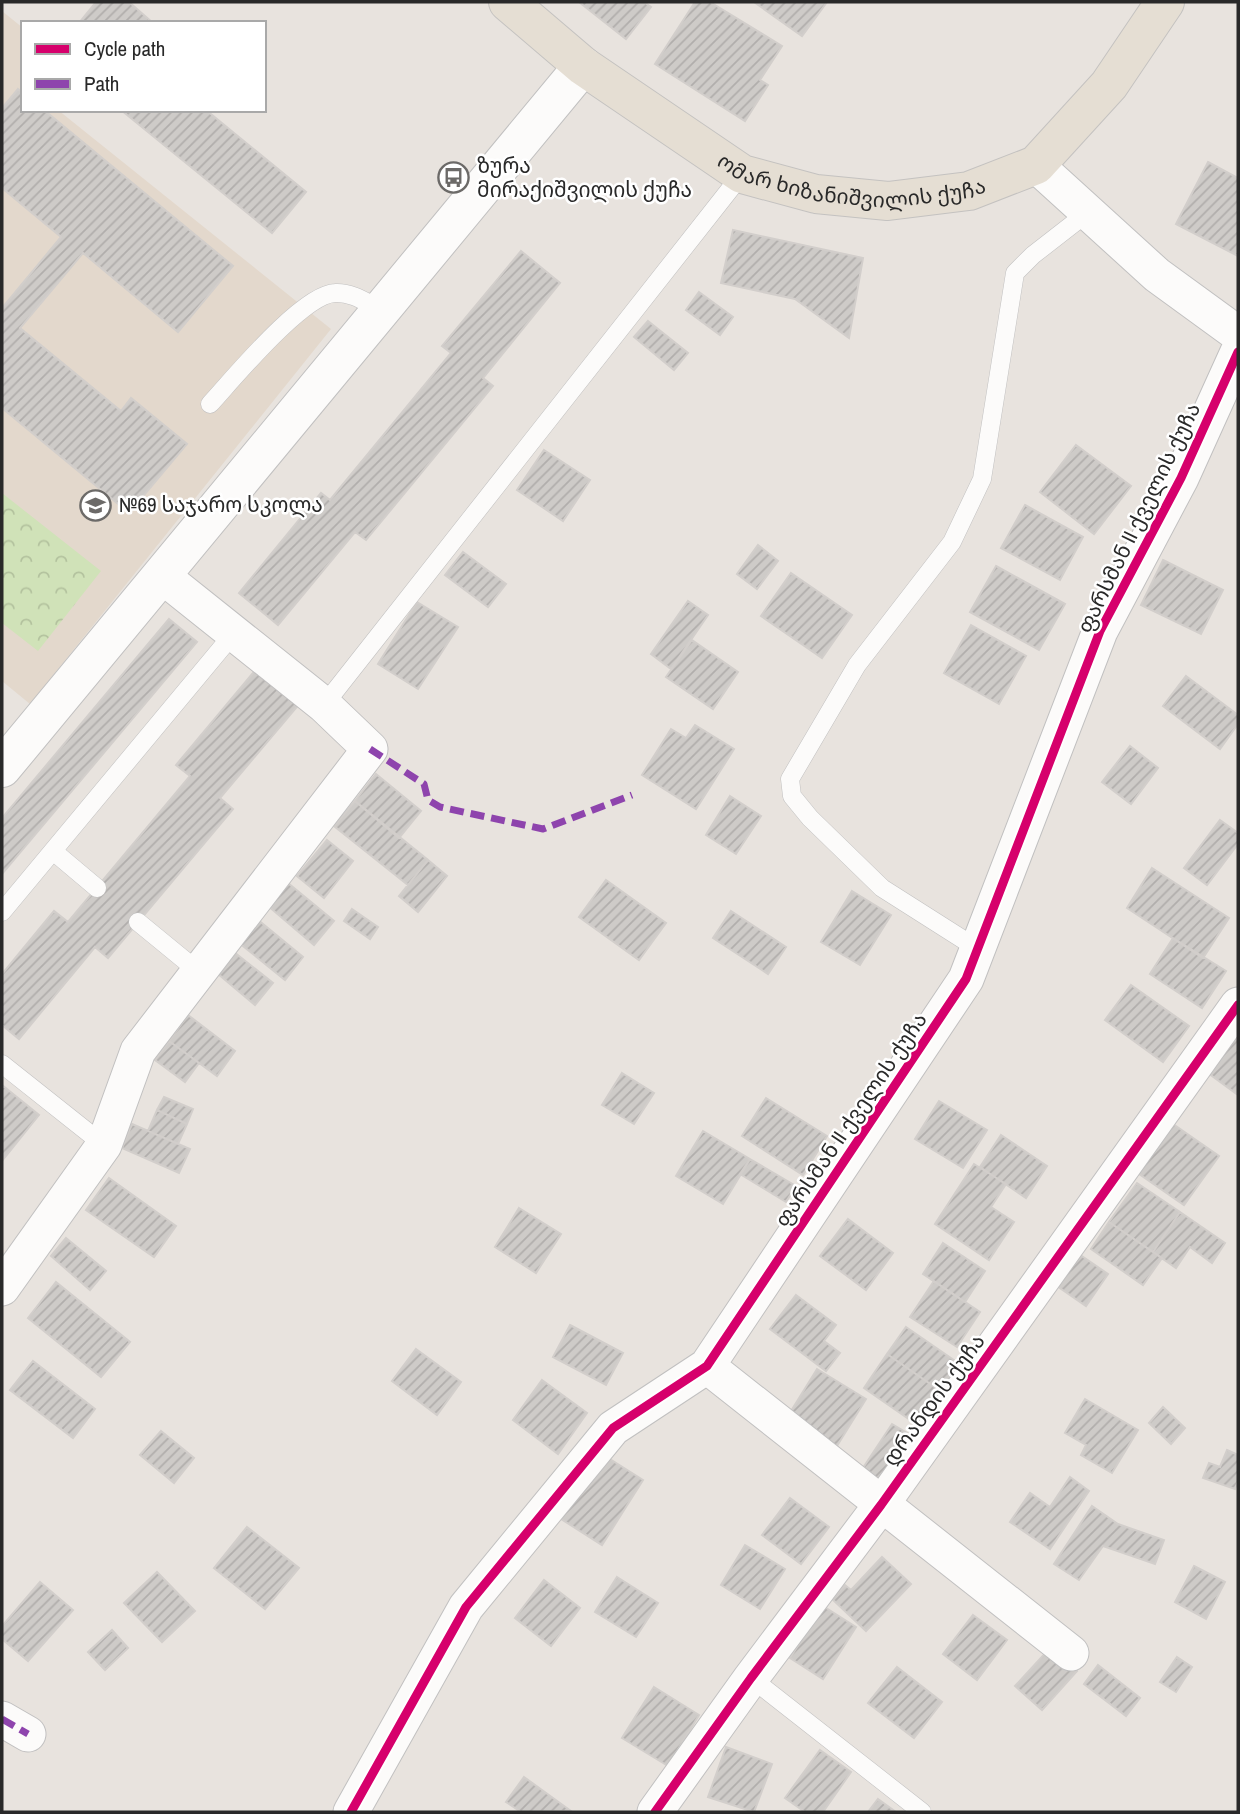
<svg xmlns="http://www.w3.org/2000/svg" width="1240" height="1814" font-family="'Archivo Narrow','Noto Sans Georgian',sans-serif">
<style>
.education{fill:#e3d8cc}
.forest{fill:url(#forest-crowns)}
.building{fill:url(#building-hatch);stroke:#d2cecb;stroke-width:2}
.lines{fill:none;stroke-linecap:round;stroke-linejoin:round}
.lane-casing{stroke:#c1c0c0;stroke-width:19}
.street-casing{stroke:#c1c0c0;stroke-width:37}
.secondary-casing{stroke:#c1c0c0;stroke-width:40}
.primary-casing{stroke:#c4c2c0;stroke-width:40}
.lane{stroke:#fcfbfa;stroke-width:18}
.street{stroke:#fcfbfa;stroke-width:35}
.secondary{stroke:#fcfbfa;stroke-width:38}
.primary{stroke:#e5ded3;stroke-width:38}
.quiet{stroke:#8e44ad;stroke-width:7;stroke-dasharray:14 7;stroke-linecap:butt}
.cycleway-casing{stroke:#fff;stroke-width:13}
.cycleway{stroke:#d6006c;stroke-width:9}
.labels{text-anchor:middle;stroke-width:5;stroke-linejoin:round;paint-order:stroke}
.poi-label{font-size:21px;fill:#292929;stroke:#fff;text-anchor:start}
.street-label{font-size:21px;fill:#292929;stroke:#fff}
</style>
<defs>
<pattern id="forest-crowns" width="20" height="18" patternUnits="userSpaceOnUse" patternTransform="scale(1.75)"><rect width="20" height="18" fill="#d0e2b8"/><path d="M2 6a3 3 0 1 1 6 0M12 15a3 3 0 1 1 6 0" fill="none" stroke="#b3c29e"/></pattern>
<pattern id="building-hatch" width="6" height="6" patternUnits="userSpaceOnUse" patternTransform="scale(1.75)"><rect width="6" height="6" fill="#cecbc8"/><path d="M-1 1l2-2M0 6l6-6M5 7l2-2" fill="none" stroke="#b1aeac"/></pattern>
</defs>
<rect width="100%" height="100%" fill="#e8e3de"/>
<path class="education" d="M2,11L23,28V78L21,80L23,82V110H58L331,329L30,704L2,681Z"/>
<path class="forest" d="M2,493L101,571L38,651L2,623Z"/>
<path class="building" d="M96,2H129L153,23H79Z
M579,2H644L651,7L626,39Z
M695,2H710L782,46L760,80L768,85L745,121L655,64Z
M754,2H827L802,36Z
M18,89L23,93V110H44L233,266L178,332L83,253L20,328L121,411L131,398L187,444L129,513L2,408V308L61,237L2,188V108Z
M121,110H206L306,192L272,233Z
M1208,162L1238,178V256L1176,224Z
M733,230L863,258L849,338L795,299L721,283Z
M521,251L560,283L483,378L493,386L366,540L355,532L278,625L239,593L321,493L330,500L451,353L442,346Z
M699,292L733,317L720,335L686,310Z
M648,321L688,353L674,370L634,337Z
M1076,445L1131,486L1094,534L1040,492Z
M544,450L590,480L563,521L517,490Z
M1025,505L1083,537L1060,580L1001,548Z
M758,545L778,561L757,589L737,574Z
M463,552L506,584L488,607L445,575Z
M1163,560L1223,590L1201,634L1141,605Z
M996,566L1065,604L1039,650L970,612Z
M791,573L852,615L822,658L761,616Z
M688,601L708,615L671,669L651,654Z
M417,602L458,627L418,689L378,664Z
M169,619L197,642L2,874V818Z
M971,625L1026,656L999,704L944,673Z
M692,640L738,672L713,709L666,677Z
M258,667L300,703L220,798L233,809L108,958L95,947L19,1039L2,1025V974L54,911L68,922L190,776L176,765Z
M1186,676L1238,715V724L1220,749L1163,706Z
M695,725L734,749L696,809L642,775L671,729L686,738Z
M1130,746L1158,768L1131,804L1102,782Z
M376,774L421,811L399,838L355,801Z
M730,796L761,816L736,854L706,835Z
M355,801L428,860L408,885L334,826Z
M1220,820L1238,833V844L1207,885L1184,868Z
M327,840L353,861L324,898L297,876Z
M428,860L447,876L418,912L399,896Z
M1152,868L1229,918L1203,958L1127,908Z
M606,880L666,923L639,960L579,917Z
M288,883L334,921L314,945L268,906Z
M852,891L891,915L860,965L821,942Z
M352,909L378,927L370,939L344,921Z
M731,911L786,947L768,974L713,938Z
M257,919L303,957L285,980L238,942Z
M1173,938L1226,971L1202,1008L1150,974Z
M234,952L273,983L255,1005L217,973Z
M1131,985L1189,1026L1163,1062L1105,1020Z
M188,1015L235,1051L217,1076L169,1041Z
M1238,1033V1095L1208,1073Z
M169,1041L199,1063L185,1082L155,1060Z
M622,1073L654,1093L634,1124L602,1105Z
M2,1085L39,1115L2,1161Z
M164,1097L193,1109L187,1124L157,1110Z
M766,1098L827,1136L803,1175L742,1136Z
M939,1101L987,1130L963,1168L915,1139Z
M157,1110L187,1124L178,1144L148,1131Z
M1163,1117L1219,1156L1184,1205L1129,1167Z
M132,1124L190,1149L179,1173L122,1148Z
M703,1131L750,1159L723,1204L676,1176Z
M1001,1135L1047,1166L1026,1198L980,1167Z
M750,1159L796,1186L786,1202L740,1174Z
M974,1164L1006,1184L991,1207L1014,1222L989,1260L935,1224Z
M109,1178L176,1226L154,1257L86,1210Z
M1137,1183L1180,1212L1153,1252L1109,1222Z
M519,1208L561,1234L536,1273L495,1247Z
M1180,1212L1225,1243L1212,1263L1190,1247L1176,1268L1153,1252Z
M848,1219L893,1253L866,1290L820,1256Z
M1109,1222L1162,1258L1143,1285L1091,1249Z
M66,1238L106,1271L90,1290L51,1256Z
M943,1243L985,1271L965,1302L923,1274Z
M1076,1252L1108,1274L1086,1306L1054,1284Z
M934,1281L980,1312L957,1347L910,1317Z
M56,1282L130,1342L101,1377L28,1318Z
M796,1295L836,1325L824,1341L840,1353L826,1371L770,1329Z
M570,1325L623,1353L606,1385L553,1357Z
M906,1327L961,1365L942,1392L887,1354Z
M416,1349L461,1382L437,1415L392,1381Z
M887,1354L942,1392L919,1426L864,1388Z
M33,1361L95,1409L73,1438L10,1390Z
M817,1369L866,1399L837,1446L788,1416Z
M542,1380L587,1413L558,1454L513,1420Z
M1085,1399L1138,1430L1112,1473L1081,1455L1086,1445L1065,1433Z
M1163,1407L1185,1428L1171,1444L1149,1423Z
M892,1424L914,1437L881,1488L859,1474Z
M161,1431L194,1458L174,1483L140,1455Z
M1227,1450L1238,1455V1481L1235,1489L1203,1478L1209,1463L1220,1467Z
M602,1454L643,1480L602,1545L561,1519Z
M1070,1477L1089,1491L1050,1549L1010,1522L1030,1493L1050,1507Z
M790,1498L829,1527L801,1564L762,1535Z
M1092,1506L1118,1524L1164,1540L1155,1564L1103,1546L1079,1580L1054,1564Z
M247,1527L299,1568L265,1609L214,1568Z
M745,1545L785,1569L760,1609L721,1585Z
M882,1557L911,1584L866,1631L832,1599L845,1585L851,1590Z
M1194,1566L1225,1582L1206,1619L1175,1602Z
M157,1572L195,1611L162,1642L124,1603Z
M617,1577L658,1603L636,1637L595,1612Z
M544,1580L580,1608L551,1646L515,1618Z
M40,1582L73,1610L28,1661L2,1639V1626Z
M823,1606L856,1627L823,1679L790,1658Z
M973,1615L1007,1640L977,1680L943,1654Z
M112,1630L128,1648L105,1670L88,1652Z
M1051,1647L1077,1671L1042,1710L1015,1686Z
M1177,1657L1192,1667L1176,1692L1160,1682Z
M1098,1665L1140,1698L1126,1716L1084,1684Z
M897,1667L942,1702L914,1738L868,1703Z
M654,1687L699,1715L668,1766L622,1738Z
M726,1747L772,1764L754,1812L708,1797Z
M820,1750L851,1772L823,1812H805L785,1798Z
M524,1777L571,1811L521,1812L506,1802Z
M878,1799L896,1812H868Z"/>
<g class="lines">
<defs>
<path id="lane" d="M210,404C233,379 303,294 335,293C352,292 367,303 381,310
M324,705L742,174
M53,851L97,888
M2,912L234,633
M138,922L199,972
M978,949L882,888L810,818L792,796L790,779L857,665L952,542L982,479L1015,273L1033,255L1087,213
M2,1064L104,1145
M751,1678L922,1812"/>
<path id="street" d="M1036,165L1157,275L1238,334
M2,1288L104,1145L138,1051L370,749L324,705L161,575
M707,1366L1071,1653
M2,1719L28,1734
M351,1812L466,1607L613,1428L707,1366L966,979L1100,631L1181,478L1238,352
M655,1812L751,1678L881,1505L1238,1005"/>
<path id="secondary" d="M2,768L583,66"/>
<g id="primary">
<path id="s1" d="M508,2L583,66L742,174L816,194L888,201L969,191L1036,165L1109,85L1165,2"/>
</g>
</defs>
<use href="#lane" class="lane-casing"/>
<use href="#street" class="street-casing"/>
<use href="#secondary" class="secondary-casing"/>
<use href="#primary" class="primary-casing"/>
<use href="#lane" class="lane"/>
<use href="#street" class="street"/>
<use href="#secondary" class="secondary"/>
<use href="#primary" class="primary"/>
<path class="quiet" d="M370,749L424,784L428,800L440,807L543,829L632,795
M2,1719L28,1734"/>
<defs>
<path id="cycleway" d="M351,1812L466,1607L613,1428L707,1366L966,979L1100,631L1181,478L1238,352
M655,1812L751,1678L881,1505L1238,1005"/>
</defs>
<use href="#cycleway" class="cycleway-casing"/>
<use href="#cycleway" class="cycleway"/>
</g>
<defs>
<symbol id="bus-ring" viewBox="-11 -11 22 22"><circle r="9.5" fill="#fff" stroke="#6c6a68" stroke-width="1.5"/><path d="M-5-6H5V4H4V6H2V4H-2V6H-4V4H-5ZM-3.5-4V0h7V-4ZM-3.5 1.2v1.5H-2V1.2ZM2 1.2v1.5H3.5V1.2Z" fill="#6c6a68"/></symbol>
<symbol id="school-ring" viewBox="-11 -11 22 22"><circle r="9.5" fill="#fff" stroke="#6c6a68" stroke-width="1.5"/><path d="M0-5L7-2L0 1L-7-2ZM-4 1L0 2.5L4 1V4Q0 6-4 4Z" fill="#6c6a68"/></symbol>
</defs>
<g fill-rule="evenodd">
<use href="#bus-ring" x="436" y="160" width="35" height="35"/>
<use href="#school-ring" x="78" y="488" width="35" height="35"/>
</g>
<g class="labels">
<g class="poi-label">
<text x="477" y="173">ზურა<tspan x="477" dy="24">მირაქიშვილის ქუჩა</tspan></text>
<text x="119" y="512">№69 საჯარო სკოლა</text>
</g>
<g class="street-label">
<text dy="7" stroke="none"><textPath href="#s1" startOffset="401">ომარ ხიზანიშვილის ქუჩა</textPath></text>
<text transform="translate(1139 518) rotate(-64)" y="7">ფარსმან II ქველის ქუჩა</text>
<text transform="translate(851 1120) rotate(-56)" y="7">ფარსმან II ქველის ქუჩა</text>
<text transform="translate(934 1400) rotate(-54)" y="7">დრანდის ქუჩა</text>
</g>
</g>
<rect width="1240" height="1814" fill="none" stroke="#292929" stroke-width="7"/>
<rect x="21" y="21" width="245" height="91" fill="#ffffff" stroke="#a9a9a9" stroke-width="2"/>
<rect x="35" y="44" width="35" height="10" fill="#d6006c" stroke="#a9a9a9" stroke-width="2"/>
<text x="84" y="56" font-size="21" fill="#292929">Cycle path</text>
<rect x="35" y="79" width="35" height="10" fill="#8e44ad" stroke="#a9a9a9" stroke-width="2"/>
<text x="84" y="91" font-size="21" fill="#292929">Path</text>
</svg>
